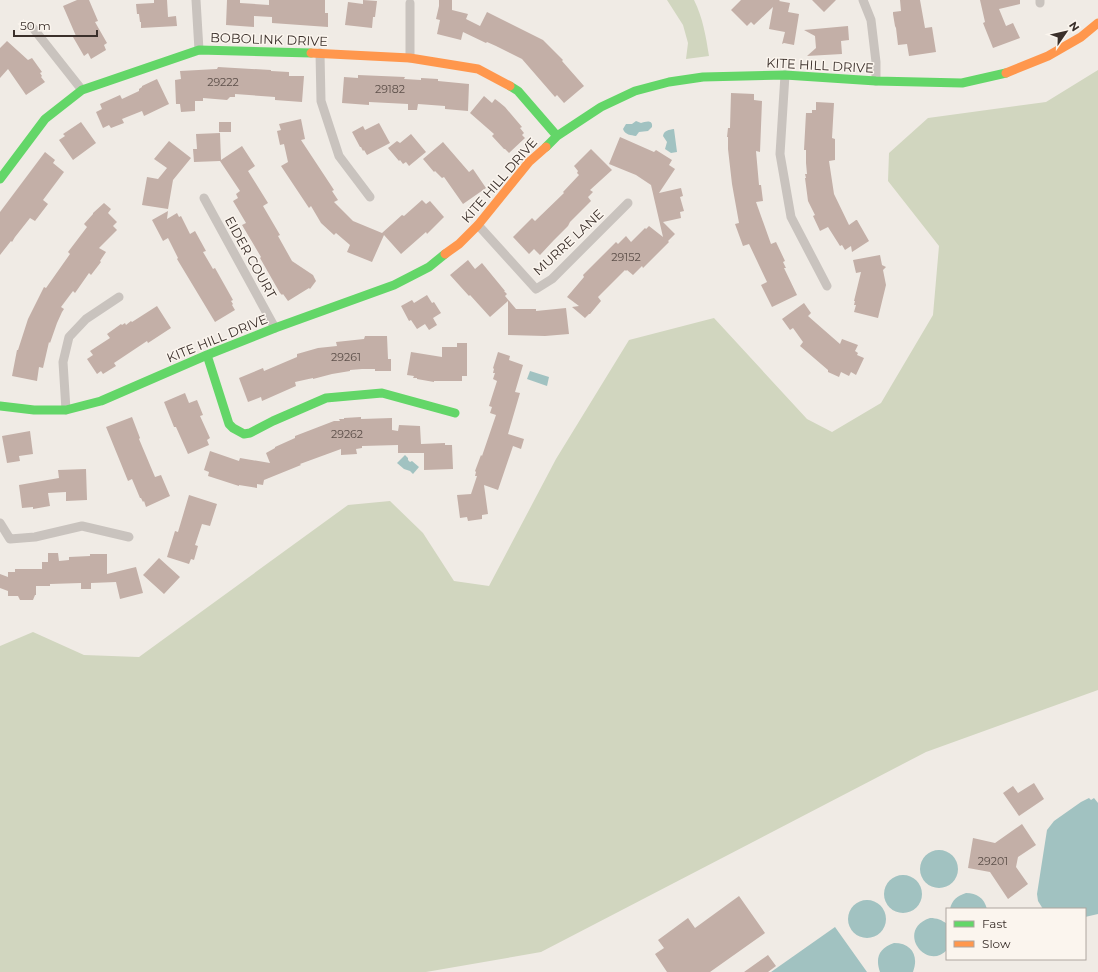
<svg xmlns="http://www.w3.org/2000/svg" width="1098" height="972" font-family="Montserrat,sans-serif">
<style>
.green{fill:#d1d6bf}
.water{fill:#a1c2c1}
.building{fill:#c3afa7}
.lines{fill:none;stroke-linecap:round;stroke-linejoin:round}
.street{stroke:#c9c3be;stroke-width:9}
.fast{stroke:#63d668;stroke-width:9}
.slow{stroke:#ff974d;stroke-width:9}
.labels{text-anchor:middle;stroke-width:3;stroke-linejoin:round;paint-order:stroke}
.number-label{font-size:11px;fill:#5d504a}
.street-label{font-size:13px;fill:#3b302b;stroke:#fbf5ee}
</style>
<rect width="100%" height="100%" fill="#f0ebe5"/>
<path class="green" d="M667,0H694C703,18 706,37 709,56L686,59L688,43L683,25Z
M1098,70V690L926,752L541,952L426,972H0V646L33,632L84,655L139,657L348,505L390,501L423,533L454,581L489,586L556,459L629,340L714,318L807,419L832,432L881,403L933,315L939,246L888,181L889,153L928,118L1046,102Z"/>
<path class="water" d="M636,121L641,123C645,122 653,119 652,127L648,131L639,132L636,136C631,135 625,135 623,129L626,124H632Z
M674,129L677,152L671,153L665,149L667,142L663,136C664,130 669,130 674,129Z
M530,371L549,377L547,386L527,379Z
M405,455L408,458V460L410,462L412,461L419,467L413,474L410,471L404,469L397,463Z
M1089,798L1091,800L1094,798L1098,803V914L1085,917V909H1043L1038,901L1037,894L1047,830L1054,821L1081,802Z
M920 869a19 19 0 1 1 38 0a19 19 0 1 1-38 0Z
M884 894a19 19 0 1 1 38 0a19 19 0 1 1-38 0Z
M966,893C977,893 984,898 987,909H950C952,900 957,896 966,893Z
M848 919a19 19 0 1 1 38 0a19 19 0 1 1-38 0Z
M930,918C937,918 942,920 947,924V950C926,972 895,930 930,918Z
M835,927L867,972H771Z
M894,943C912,943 919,956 913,972H880C875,958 879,948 894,943Z"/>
<path class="building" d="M77,0H89L98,21L95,22L107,43L104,45L106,50L91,59L88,53L84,56L73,37L76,36L63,6Z
M154,0H167L168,17L176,16L177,26L141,28V22H140L139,14H137L136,4L154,3Z
M227,0H240V3L269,5V0H325V13H328V27L272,23V17L254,16V27L226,25Z
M363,0L377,1L375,17H373L372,28L345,25L348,2L363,4Z
M439,0H452V10L468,14L466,19L480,26L487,12L543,40L563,60L562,61L584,86L564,103L557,95L555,97L522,59L496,46L487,42L486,43L463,32L461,40L437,34L440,20L436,19L439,6Z
M741,0H780L779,1L790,3L788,12L799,14L794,45L784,43L782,44L785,32L769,29L773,7L754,25L751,22L747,26L731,10Z
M812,0H836L824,12Z
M900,0H920L925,28L932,27L936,52L909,56L907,44L898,45L896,28L895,26L893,14V12L901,11Z
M980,0H1020V4L999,9L1006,26L1013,23L1020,38L993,48L983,23L985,22Z
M848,26L849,40L841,41L842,54L807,56L816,48L815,36L804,30Z
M7,41L28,60L32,58L42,72L40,73L42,76L41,77L45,82L26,95L8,69L0,78V48Z
M218,67L271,70V71L289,72V76H304L302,102L275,100V97L235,94V97H230L227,100L203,98V101H195V111L181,112L180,104H176L175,80L181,79L180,71L217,69Z
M358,75L405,77L404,79L421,80V78L438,79V81L469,84L468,111L445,109V106L418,104L417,110H408V104L369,102V105L342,103L344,77L358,78Z
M157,79L169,104L144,116L142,111L122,119L124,123L111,128L109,125L103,128L96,112L102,109L100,104L120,95L122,99L139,91V89L142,87V86Z
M731,93L754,94V100L762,101L760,152L756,151L759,185H761L763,201L756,202L771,244L776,242L785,261L783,262L786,268H784L797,295L772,307L761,285L767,282L749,244L743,246L735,224L739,223L732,184L728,149V137H727L728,128H730Z
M484,96L492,103L495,99L499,102L505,107L522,127L520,128L524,133L522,135L525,138L509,153L505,149H504L492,136L494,134L470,113Z
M816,102L834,103L832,138L835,139V160L829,161L834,194L849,225L856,220H857L869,241L852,252L851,246L845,250L842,245L840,246L828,227L820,231L813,216L815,215L808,201L805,178H806L805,174H807L806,163V150H804L806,113H812V110H816Z
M301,119L305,139L301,140L334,190L332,191L338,200L334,202L353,221L382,233L402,215L404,216L422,200L426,204L430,201L444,217L427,234L426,232L401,254L384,235L372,262L347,252L350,245L336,233L334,235L321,223L311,206L309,208L281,166L288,162L284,144L280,145L277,131L281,130L279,124Z
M81,122L96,143L73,160L59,140L65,136L63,134Z
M219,122H231V132H219Z
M379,123L390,143L367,155L364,150L363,151L361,147H360L352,132L363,126L365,130Z
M220,133L221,160L242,146L255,166L248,171L268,203L263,206L280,235L278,236L292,261L313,275L316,281L310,289L309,288L288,301L283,294L282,295L280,293L260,258L261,257L242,225L246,223L233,201L238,198L236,194L240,191L220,161L194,162L193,149H197L196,134Z
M411,134L426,152L409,166L406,162L403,164L400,160L399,161L388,148L397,141L400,143Z
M620,137L654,152L656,150L672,160L669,165L675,169L659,193L681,188L683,196L680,197L684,211L680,212L681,218L663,222L675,234L668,241L669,242L643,268L642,266L633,275L627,270L626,271L625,270L598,297L601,301L590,314H589L585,318L572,307L579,306L567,297L584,277L583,275L616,242L618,244L626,236L631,242L645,228L646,229L649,226L663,237L651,185L636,175L609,164Z
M169,141L191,158L173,180L168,209L142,205L147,177L158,179L167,168L154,159Z
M443,142L469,172L473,169L486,188L463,204L444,177L442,178L435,171L434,172L423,159Z
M591,149L612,170L590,190L593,192L588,197L591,201L570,222L568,226L554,240L540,255L534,249L529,254L513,237L532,218L535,221L564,193L563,192L579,175L577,173L578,171L574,166Z
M45,152L55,160L53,163L64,172L43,200L48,204L35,221L30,218L15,237L12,242L11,241L0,255V212Z
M104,203L111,209L108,213L117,222L113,226L117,230L99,248L106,252L100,261L101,262L91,275L89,273L75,293L73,291L61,307L64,309L62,312L57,323L50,343L49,342L43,368L39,367L37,381L12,376L17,350H18L28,319L44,287L46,288L70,254L68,252L87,227L84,224L93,214V213Z
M168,211L167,219L177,213L179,217L181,216L190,234L195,231L206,251L203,252L213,269L215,268L233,300L231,301L233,304L232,305L235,310L215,322L180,264L177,259L178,258L168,238L163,241L152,220Z
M880,255L882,265L886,267L883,270L886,285L878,318L854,312L856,305H854L855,301H854L861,272L856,273L853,260Z
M468,260L475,269L482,263L505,291H504L507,294L505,296L516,309H536V311L566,308L569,334L545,336L508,335V301L490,317L470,295L469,296L450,275Z
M427,295L432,303L434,302L441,313L433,318L437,325L429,330L425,324L417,329L411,320L409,321L401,306L412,300L414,303Z
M804,303L811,313L808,316L840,344L842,339L858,345L855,351L858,353L857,355L864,358L856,375L851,372L849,376L841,372L839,377L828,372V370L800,346L803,342L793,328L790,330L782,319Z
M157,306L171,328L148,343L147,341L114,363L116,366L103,374L101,371L97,374L87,359L93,355L90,351L110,338L107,334L121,324L122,325L125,323L126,325L131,321L132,322Z
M365,336H387L388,359H391V371H375V369H362L350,370V371L332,374L313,379V378L295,382L296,386L262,401L261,397L248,402L239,378L263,368L264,371L297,357V354L318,348L337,346L336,342L364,339Z
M457,343H467V376H462V381H434V382L417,379V378H413L414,376L407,375L411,352L442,357V347H457Z
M498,352L510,356L509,360L523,365L515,392L520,393L508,434L524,439L521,449L513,446L498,490L484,485L488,514L482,515V519L468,521L467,517L460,518L457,495L471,494L477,476H475L476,472L475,471L481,455L482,456L496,415L490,413L492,407L489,406L497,381L493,379L495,373H493L494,369L493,368Z
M185,393L189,403L197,400L203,415L200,416L210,438L207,440L209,445L188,454L176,427H174L164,402Z
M132,417L140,438L139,439L155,477L161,475L170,496L146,507L144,501L143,502L141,498H140L132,479L128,481L106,427Z
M361,417V419L392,418V430L398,431L399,425L420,426L421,444L445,443V445H452L453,469L424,470V453H398V445L362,446V448L356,449L357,454L341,455V449L300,464L301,465L264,480L263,485L257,484V488L239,485V486L208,476L209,472L204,470L210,451L239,461L240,458L270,463L266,453L275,448V447L295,438V436L334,421H340L339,419H344V418Z
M30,431L33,454L19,456L20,461L7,463L2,436Z
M86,469L87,500L66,501V492L48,493L50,506L33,509V507L22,508L19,485L59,478L58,470Z
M189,495L217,504L210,526L202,524L195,545L198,546L194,560L191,559L189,564L167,557L175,531L178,532Z
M48,553H58L59,561L69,560V557L90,556V554H107V574L136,567L143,593L120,599L116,582L91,583V589H81V583L50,584V586H36V595H35L33,600H20L18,596H8V591L0,588V574L8,577V572H15V569H42V562H48Z
M159,558L180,577L164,594L143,575Z
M1034,783L1044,799L1019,816L1003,793L1013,786L1018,793Z
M1022,824L1036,845L1018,857L1016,867L1028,884L1008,899L990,872L968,868L973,838L995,843Z
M739,896L765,933L710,972H667L655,954L664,948L658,940L688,918L695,928Z
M768,955L776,966L768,972H744Z"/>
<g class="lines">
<path class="street" d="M196,0L199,50
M863,0L871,20L876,62V81
M1040,0V3
M410,3V58
M33,28L82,90
M320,53L321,101L339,156L370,197
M785,75L780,154L791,217L827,286
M204,198L275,328
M478,225L536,289L552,279L628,203
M66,410L63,362L69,337L86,319L119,297
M0,523L10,539L35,537L82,526L129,537"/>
<path class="fast" d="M510,86L518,91L557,136
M546,147L557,136L601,107L635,91L669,82L703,77L785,75L876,81L962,83L1006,73
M0,179L45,119L82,90L199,50L311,53
M207,355L229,424L233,428L244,434L250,433L273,421L326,398L382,393L455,413
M0,406L34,410H66L101,401L207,355L275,328L394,285L429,267L445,254"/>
<path class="slow" d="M311,53L410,58L478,69L510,86
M1006,73L1048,56L1081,37L1098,23
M445,254L459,244L478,225L529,162L546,147"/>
</g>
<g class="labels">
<g class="number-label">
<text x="223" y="86">29222</text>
<text x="390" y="93">29182</text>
<text x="626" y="261">29152</text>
<text x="346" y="361">29261</text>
<text x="347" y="438">29262</text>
<text x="993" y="865">29201</text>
</g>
<g class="street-label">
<text transform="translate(269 39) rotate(2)" y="5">BOBOLINK DRIVE</text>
<text transform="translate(820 65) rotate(3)" y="5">KITE HILL DRIVE</text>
<text transform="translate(499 180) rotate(-49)" y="5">KITE HILL DRIVE</text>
<text transform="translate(568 242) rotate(-43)" y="5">MURRE LANE</text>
<text transform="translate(251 257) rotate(61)" y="5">EIDER COURT</text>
<text transform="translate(217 338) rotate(-22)" y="5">KITE HILL DRIVE</text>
</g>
</g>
<rect x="946" y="908" width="140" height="52" fill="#fbf5ee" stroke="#aea6a0"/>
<rect x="954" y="921" width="20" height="6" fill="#63d668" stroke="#aea6a0"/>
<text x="982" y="928" font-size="12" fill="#3b302b">Fast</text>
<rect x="954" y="941" width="20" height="6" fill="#ff974d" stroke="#aea6a0"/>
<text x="982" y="948" font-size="12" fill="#3b302b">Slow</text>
<g transform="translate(1066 32) rotate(56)" stroke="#fbf5ee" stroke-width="3" paint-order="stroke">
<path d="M0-3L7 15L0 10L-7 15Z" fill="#3b302b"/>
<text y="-6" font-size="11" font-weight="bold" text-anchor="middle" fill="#3b302b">N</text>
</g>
<path d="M14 30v6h83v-6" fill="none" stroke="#3b302b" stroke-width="2"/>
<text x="20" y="30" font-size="12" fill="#3b302b" stroke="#fbf5ee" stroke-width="3" paint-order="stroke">50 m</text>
</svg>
